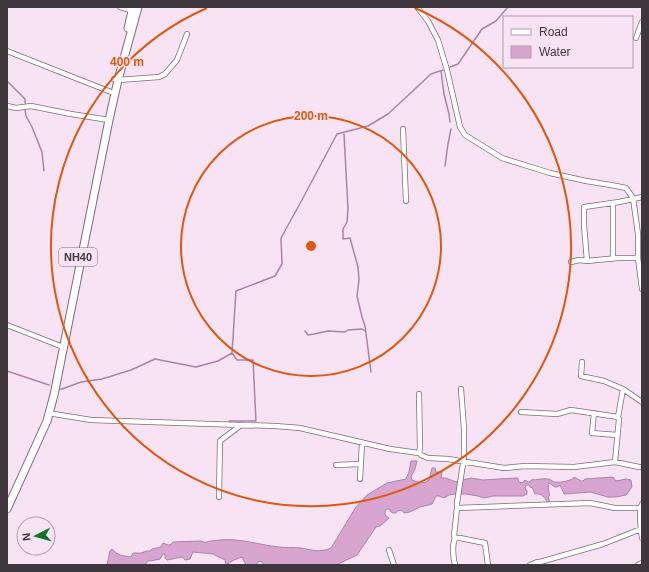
<svg xmlns="http://www.w3.org/2000/svg" width="649" height="572" font-family="Helvetica,sans-serif">
<style>
.water{fill:#d8a5d1;stroke:#aa84a5}
.lines{fill:none;stroke-linecap:round;stroke-linejoin:round}
.stream{stroke:#aa84a5;stroke-width:1.5}
.minor-casing{stroke:#7e6c7b;stroke-width:6}
.highway-casing{stroke:#7e6c7b;stroke-width:9}
.minor{stroke:#fff;stroke-width:4.5}
.highway{stroke:#fff;stroke-width:7}
.ring{fill:none;stroke:#e0570e;stroke-width:2}
.labels{text-anchor:middle;stroke-width:3;stroke-linejoin:round;paint-order:stroke}
.shield{fill:#f8e3f4;stroke:#766b75;stroke-width:1}
.shield-label{font-size:11px;font-weight:bold;fill:#3f373e}
.centre{fill:#e0570e;stroke:#f8e3f4;stroke-width:2}
.ring-label{font-size:12px;text-anchor:middle;font-weight:bold;fill:#e0570e;stroke:#f8e3f4;stroke-width:3;stroke-linejoin:round;paint-order:stroke}
</style>
<rect width="100%" height="100%" fill="#f8e3f4"/>
<path class="water" d="M411,461H417L415,469L411,477L412,480L417,482H423L424,483L429,480L432,468H435L436,472H442L441,478H446L456,482L471,478L483,480L516,478H518V480L519,482L522,483L525,480L528,482L531,481V480C537,480 543,478 548,479C550,479 552,481 554,482C560,483 569,481 574,478V477L581,481H583L585,479L613,477L616,481L626,479L631,480L632,487L626,495L616,497H608L590,492L564,494L562,489L560,485L557,487H555L549,483L548,484L549,493L550,495L548,497L550,502L548,503C544,497 542,493 535,494L532,487L531,488L529,485H526L525,488L527,491V494L523,496H493L484,498L478,496L466,494H454L449,495L444,498L439,496H436L432,504L420,507L410,512L404,513L402,510L397,511L396,513H393L390,511V509H387L385,511V515L389,518L380,526L376,527L357,555L336,565H264L262,562L259,561L256,565H246L242,557L234,560L226,565L225,560L213,554L193,552L190,559L185,560L182,557L167,560L165,558V554H163L160,559L150,561L149,560L145,565H107L110,551L112,549C117,555 123,556 131,557L133,553H141L147,551H150L152,549L161,547L163,543L168,545H170L173,542L202,541L205,543C210,540 215,541 220,540C241,538 259,545 279,547C286,548 293,547 301,548C313,550 319,553 331,548L356,507L367,495L387,483L406,479L409,472Z"/>
<g class="lines">
<path class="stream" d="M450,67L458,64L482,29L496,21L508,7
M441,71L444,94L449,114L450,122
M7,81L25,99V103
M25,110L26,116L32,127L42,152L44,171
M344,134L348,209L347,222L343,229V239L350,238L358,267L359,280L357,296L362,317L365,326L371,372
M445,166L448,144L451,129
M305,331L308,335L314,334L328,331L345,332L348,330L362,329L365,331
M7,371L49,385
M60,389H62L81,382L102,379L131,370L155,359L196,367L218,361L232,353L236,291L275,276L282,264L281,238L303,198L337,134L368,126L388,114L431,74L443,70
M229,421H256L253,360H237L232,353"/>
<defs>
<path id="minor" d="M120,7L134,11
M417,7L428,21L438,40L447,70L460,127L465,135L502,158L550,173L586,181L611,185L626,188L633,198L638,234V258L642,289
M636,38L642,22
M7,51L111,92
M114,79L118,80L159,77L165,74L177,60L187,34
M7,106L16,108L31,106L71,114L109,120
M403,129L406,201
M613,203V258
M638,258H618L587,261L584,225V207L619,202L642,197
M571,262L579,260L587,261
M7,325L63,347
M582,362L581,376L604,381L623,389L642,402
M461,389L464,429V457L457,503V508L454,536L455,538H460L485,543L488,565
M521,412L557,414L571,410L618,417
M48,413L91,420L275,426L300,428L390,449L419,453L421,455L428,458L448,459L504,468L525,466L574,467L615,462L639,467H642
M594,413L592,433L617,435
M419,453L420,448L419,394
M615,462L619,419L618,417L623,389
M336,465L360,464
M360,479L362,443
M219,497L220,441L241,425
M642,504C638,512 641,530 642,538
M457,508L590,503L615,508H640
M389,550L394,565
M455,565C453,557 452,545 455,538
M530,565L537,562H540L603,544L641,529
M638,565L642,563"/>
<path id="highway" d="M128,28L133,7
M7,509L47,421L54,395L109,120L118,80L138,7"/>
</defs>
<use href="#minor" class="minor-casing"/>
<use href="#highway" class="highway-casing"/>
<use href="#minor" class="minor"/>
<use href="#highway" class="highway"/>
</g>
<g class="ring">
<circle cx="311" cy="246" r="130"/>
<path d="M415 8A260 260 0 1 1 207 8"/>
</g>
<g class="labels">
<rect class="shield" x="59" y="248" width="38" height="18" rx="3"/>
<g class="shield-label">
<text x="78" y="261">NH40</text>
</g>
</g>
<circle cx="311" cy="246" r="6" class="centre"/>
<g class="ring-label">
<text x="127" y="66">400 m</text>
<text x="311" y="120">200 m</text>
</g>
<rect width="649" height="572" fill="none" stroke="#3f373e" stroke-width="16"/>
<rect x="503" y="16" width="130" height="52" fill="#f8e3f4" stroke="#ae9eab"/>
<rect x="511" y="29" width="20" height="6" fill="#ffffff" stroke="#ae9eab"/>
<text x="539" y="36" font-size="12" fill="#3f373e">Road</text>
<rect x="511" y="46" width="20" height="12" fill="#d8a5d1" stroke="#ae9eab"/>
<text x="539" y="56" font-size="12" fill="#3f373e">Water</text>
<g transform="translate(36 536) rotate(264)"><circle r="19" fill="#f8e3f4" stroke="#ae9eab"/>
<path d="M0-3L7 15L0 10L-7 15Z" fill="#0c7527"/>
<text y="-6" font-size="11" font-weight="bold" text-anchor="middle" fill="#3f373e">N</text>
</g>
</svg>
